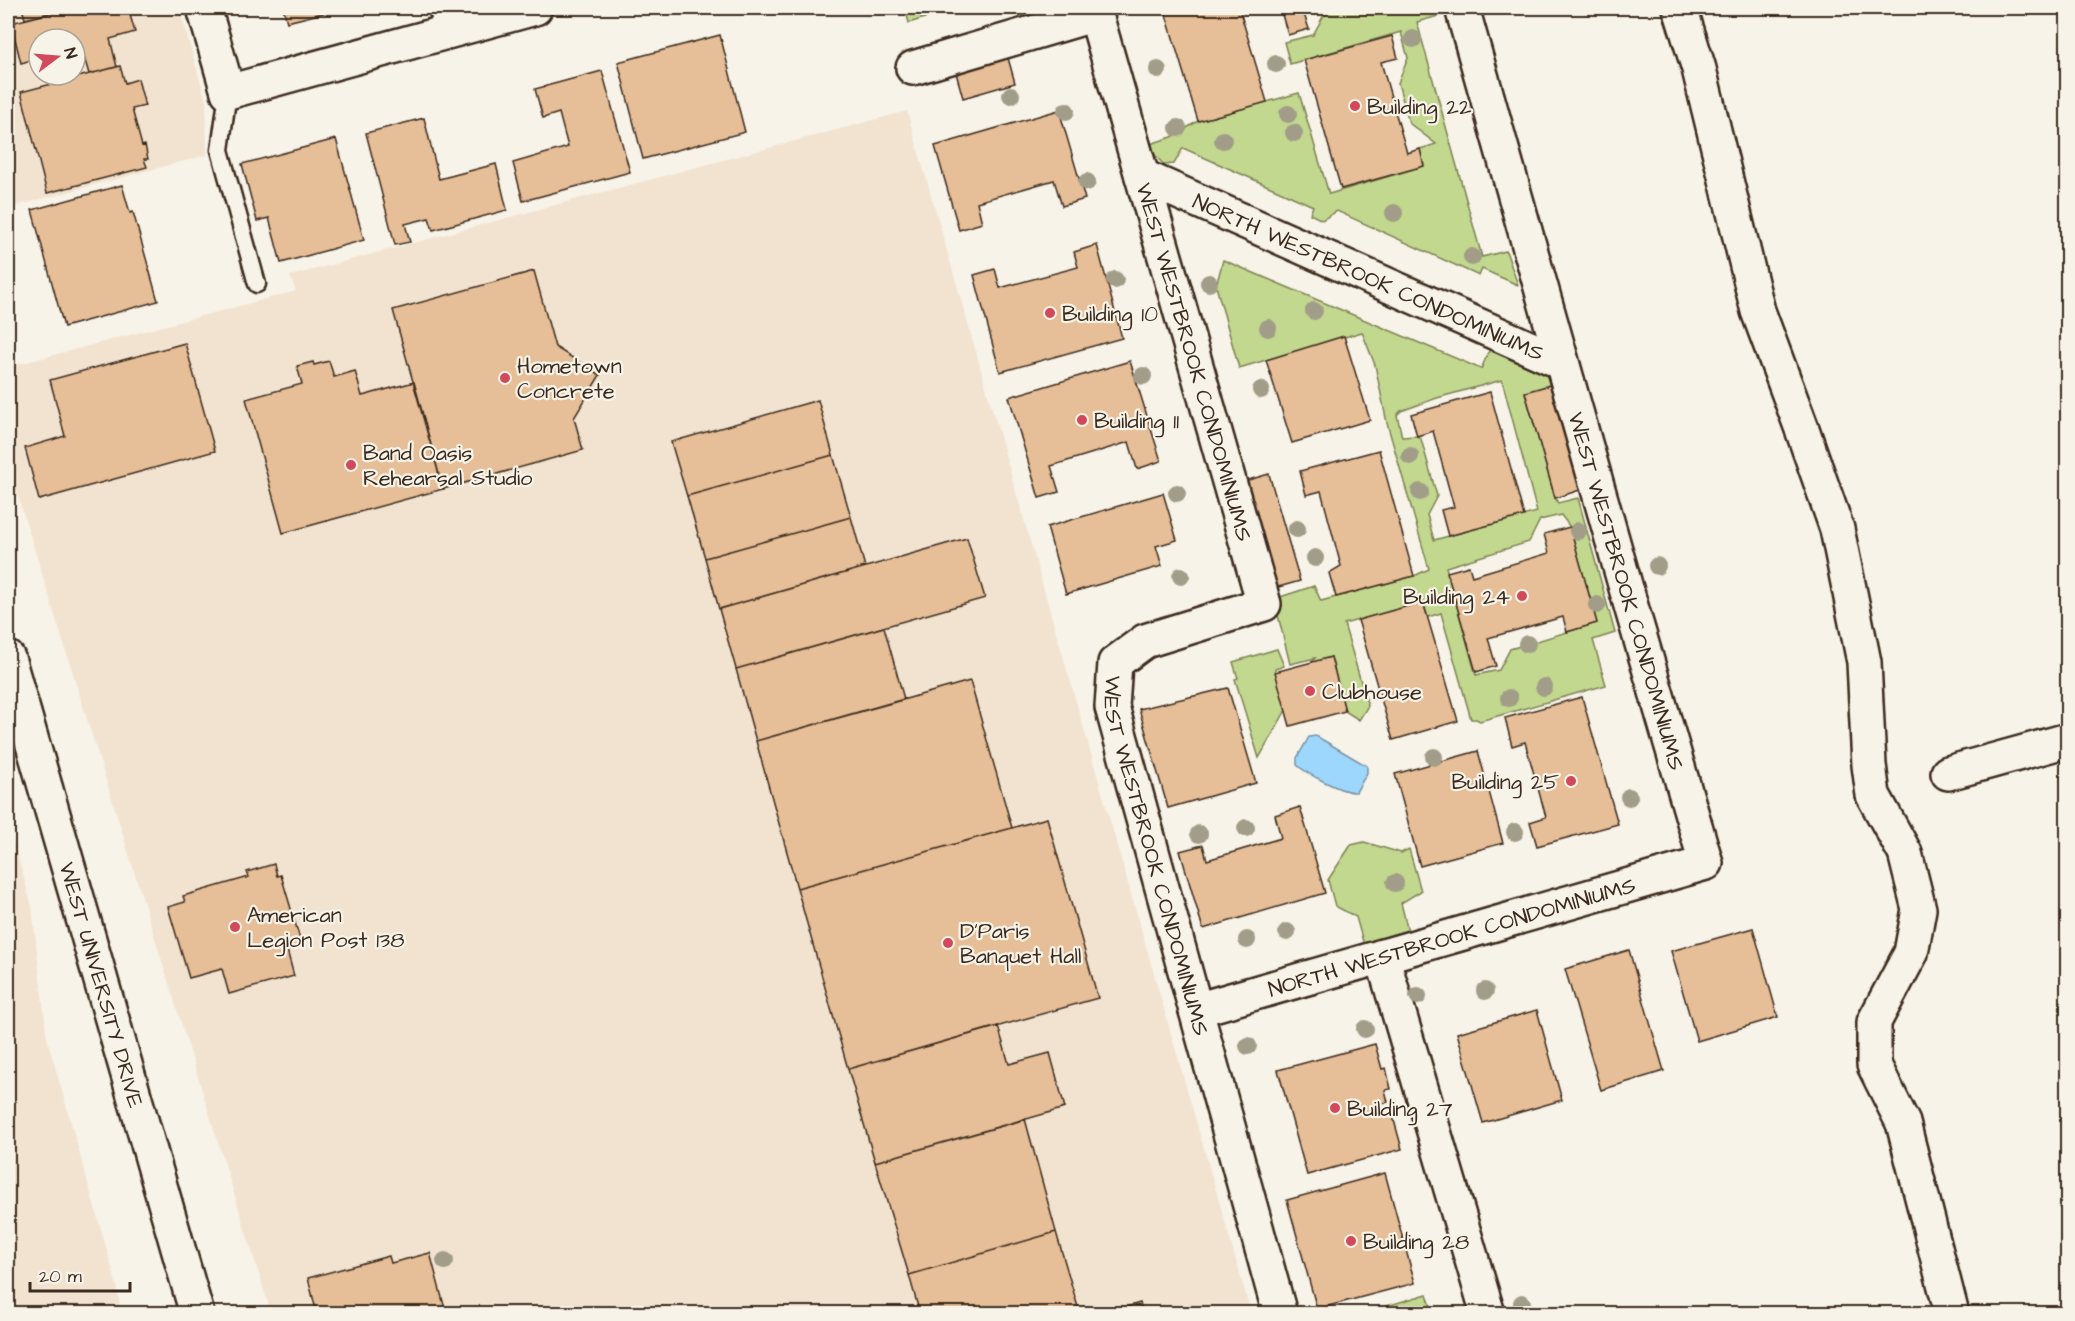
<svg xmlns="http://www.w3.org/2000/svg" width="2075" height="1321" font-family="'Architects Daughter',sans-serif">
<style>
.built{fill:#f2e3d0;fill-rule:evenodd}
.green{fill:#c1d88e;stroke:#7e8156;stroke-width:1.5;fill-rule:evenodd}
.water{fill:#9ed7fe;stroke:#7692a4;stroke-width:1.5}
.building{fill:#e6be97;stroke:#3b2a1e;stroke-width:1.5}
.lines{fill:none;stroke-linecap:round;stroke-linejoin:round}
.lane-casing{stroke:#3b2a1e;stroke-width:21}
.street-casing{stroke:#3b2a1e;stroke-width:38}
.secondary-casing{stroke:#3b2a1e;stroke-width:38}
.lane{stroke:#f7f3e8;stroke-width:16}
.street{stroke:#f7f3e8;stroke-width:33}
.secondary{stroke:#f7f3e8;stroke-width:33}
.tree{fill:#a29d88}
.poi-dot{fill:#d1495b;stroke:#f7f3e8;stroke-width:2}
.labels{text-anchor:middle;stroke-width:4.5;stroke-linejoin:round;paint-order:stroke}
.poi-label{font-size:22px;fill:#3b2a1e;stroke:#f7f3e8;text-anchor:start}
.street-label{font-size:22px;fill:#3b2a1e;stroke:#f7f3e8}
</style>
<rect width="100%" height="100%" fill="#f7f3e8"/>
<filter id="ink" filterUnits="userSpaceOnUse"><feTurbulence type="fractalNoise" baseFrequency=".0167" numOctaves="2"/><feDisplacementMap in="SourceGraphic" scale="12" xChannelSelector="R" yChannelSelector="G"/><feConvolveMatrix kernelMatrix="1 2 1 2 8 2 1 2 1" color-interpolation-filters="sRGB"/></filter>
<g filter="url(#ink)">
<path class="built" d="M8,8H179L206,101L207,155L8,208ZM39,39H75V75H39Z
M907,111L1251,1313H271L8,464V367L296,291L290,276Z
M8,822L32,907L47,1038L117,1286L121,1313H8Z"/>
<path class="green" d="M905,8H956L909,23Z
M1346,8H1379L1395,13L1412,8H1440L1442,15L1417,22L1482,257L1506,251L1518,285L1482,269L1479,276L1337,211L1322,220L1310,214L1313,206L1183,148L1174,164L1164,165L1154,154L1150,144L1172,137L1198,121L1299,93L1329,194L1424,166L1420,149L1436,144L1409,123L1398,83L1408,58L1401,32L1290,64L1284,42L1313,35L1325,13Z
M1223,260L1481,369L1490,349L1546,374L1550,385L1525,393L1555,498L1558,503L1578,498L1615,633L1593,640L1606,685L1480,721L1476,719H1471L1441,613L1428,617L1423,602L1344,624L1368,706L1359,720L1345,711L1331,657L1311,663L1315,658L1290,664L1274,599L1314,586L1321,601L1414,576L1429,569L1387,423L1375,365L1362,332L1239,368L1216,286ZM1502,380L1537,512L1434,540L1427,515L1437,496L1421,439L1417,436L1402,437L1397,415L1401,411L1437,398ZM1561,515L1570,527L1597,623L1510,649L1499,670L1476,675L1446,567L1529,542L1540,520Z
M1277,649L1284,666L1275,669L1286,710L1259,758L1235,679L1238,678L1233,662Z
M1364,842L1401,853L1409,849L1421,891L1401,903L1408,931L1364,945L1356,917L1335,906L1328,880L1351,845Z
M1427,1294L1433,1313H1381L1380,1308Z"/>
<path class="water" d="M1316,736L1367,766V773L1356,792C1343,793 1307,774 1297,765V758L1309,737Z"/>
<path class="building" d="M22,8H70L25,19Z
M70,8H128L135,32L110,39L117,67L89,74L81,47L75,49V39H39V58L21,63L11,23Z
M283,8H343L287,22Z
M1164,8H1239L1267,102L1198,121Z
M1280,8H1302L1309,29L1288,35Z
M720,35L745,132L643,159L618,62Z
M1392,36L1398,58L1381,62L1407,153L1420,149L1424,166L1341,189L1304,60Z
M1008,58L1015,83L963,98L956,73Z
M120,66L125,83L138,79L145,106L132,109L142,146L145,145L148,159H144L147,167L47,193L21,92Z
M602,71L630,172L523,201L513,163L568,147L559,113L543,118L535,89Z
M1059,110L1085,199L1062,206L1054,180L977,202L982,223L959,230L935,146Z
M424,118L439,179L496,164L507,210L433,230L429,218L405,224L410,242L395,245L366,133Z
M336,139L364,240L281,263L269,218L257,221L242,164Z
M122,185L130,213L133,212L158,301L64,327L32,210Z
M1097,245L1122,338L1000,372L974,275L995,269L1000,288L1078,267L1074,252Z
M534,271L555,347L600,375L574,418L583,450L443,489L393,310Z
M1344,336L1370,420L1292,443L1266,360Z
M185,343L215,451L39,500L25,448L65,436L50,380Z
M329,361L334,377L355,371L362,396L414,382L443,489L283,533L246,399L302,384L297,366L313,362L314,365Z
M1130,361L1161,461L1137,469L1129,442L1051,466L1059,492L1039,498L1009,397Z
M1550,385L1580,490L1555,498L1525,392Z
M1490,392L1524,516L1448,536L1441,510L1454,507L1433,431L1417,436L1411,414Z
M818,400L833,455L687,496L671,442Z
M1379,450L1414,576L1336,597L1329,573L1341,566L1321,491L1306,495L1300,471Z
M833,455L851,517L705,558L687,496Z
M1269,474L1300,581L1275,588L1245,481Z
M1163,493L1177,540L1156,546L1162,566L1066,594L1047,527Z
M851,517L865,567L719,609L705,558Z
M1570,527L1597,623L1567,632L1563,617L1488,638L1496,666L1476,672L1447,572L1469,566L1472,576L1549,553L1544,534Z
M967,538L985,598L736,669L719,609Z
M1423,602L1458,721L1393,740L1358,620Z
M884,627L904,699L756,741L736,669Z
M1331,657L1345,711L1290,726L1275,672Z
M970,681L1012,828L797,888L756,741Z
M1228,688L1256,783L1168,808L1139,709Z
M1582,697L1618,824L1537,846L1530,822L1546,817L1525,742L1512,746L1505,718Z
M1478,751L1503,843L1420,866L1395,774Z
M1300,807L1325,893L1203,929L1180,851L1203,845L1207,860L1281,838L1275,815Z
M1047,818L1098,998L848,1069L797,888Z
M274,864L277,876L281,875L302,946L287,950L294,976L229,994L222,969L189,978L168,907L185,902L183,896L249,877L247,872Z
M1753,928L1778,1017L1697,1041L1671,951Z
M1629,950L1664,1071L1601,1090L1565,969Z
M1537,1010L1562,1100L1483,1123L1457,1033Z
M998,1026L1009,1064L1050,1053L1065,1108L875,1162L848,1069Z
M1375,1044L1382,1069L1386,1068L1391,1089L1385,1090L1388,1102L1381,1104L1383,1116L1392,1113L1402,1149L1307,1175L1278,1070Z
M1025,1119L1056,1232L909,1275L875,1162Z
M1385,1173L1415,1283L1317,1309L1287,1200Z
M1056,1232L1080,1314H920L909,1275Z
M430,1253L445,1309L429,1314H317L308,1278L389,1256L391,1263Z
M1140,1303L1143,1314H1102Z"/>
<g class="lines">
<defs>
<path id="lane" d="M437,8L445,33
M228,92L220,150L257,284"/>
<g id="street">
<path d="M204,8L228,92L535,8"/>
<path id="s1" d="M1094,8L1264,604L1145,641L1115,663L1112,707L1280,1314"/>
<path d="M1680,8L1699,69L1758,311L1802,429L1837,529L1864,662L1869,765L1873,795L1905,853L1919,909L1911,953L1874,1022V1065L1903,1123L1952,1314"/>
<path d="M913,68L1096,14"/>
<path id="s2" d="M1142,176L1561,362"/>
<path d="M1948,773L2068,740"/>
<path d="M1382,956L1488,1314"/>
<path id="s3" d="M1196,1010L1706,863L1633,613L1462,8"/>
</g>
<g id="secondary">
<path id="s4" d="M8,658L197,1314"/>
</g>
</defs>
<use href="#lane" class="lane-casing"/>
<use href="#street" class="street-casing"/>
<use href="#secondary" class="secondary-casing"/>
<use href="#lane" class="lane"/>
<use href="#street" class="street"/>
<use href="#secondary" class="secondary"/>
</g>
<g class="tree">
<circle cx="1413" cy="39" r="9"/>
<circle cx="1276" cy="64" r="9"/>
<circle cx="1158" cy="70" r="9"/>
<circle cx="1011" cy="95" r="9"/>
<circle cx="1066" cy="111" r="9"/>
<circle cx="1288" cy="114" r="9"/>
<circle cx="1178" cy="128" r="9"/>
<circle cx="1294" cy="133" r="9"/>
<circle cx="1223" cy="140" r="9"/>
<circle cx="1087" cy="182" r="9"/>
<circle cx="1394" cy="213" r="9"/>
<circle cx="1472" cy="257" r="9"/>
<circle cx="1115" cy="280" r="9"/>
<circle cx="1209" cy="283" r="9"/>
<circle cx="1314" cy="311" r="9"/>
<circle cx="1268" cy="328" r="9"/>
<circle cx="1143" cy="376" r="9"/>
<circle cx="1261" cy="390" r="9"/>
<circle cx="1410" cy="456" r="9"/>
<circle cx="1420" cy="492" r="9"/>
<circle cx="1177" cy="493" r="9"/>
<circle cx="1297" cy="529" r="9"/>
<circle cx="1578" cy="531" r="9"/>
<circle cx="1315" cy="558" r="9"/>
<circle cx="1657" cy="566" r="9"/>
<circle cx="1181" cy="576" r="9"/>
<circle cx="1597" cy="605" r="9"/>
<circle cx="1527" cy="644" r="9"/>
<circle cx="1544" cy="687" r="9"/>
<circle cx="1509" cy="698" r="9"/>
<circle cx="1434" cy="757" r="9"/>
<circle cx="1629" cy="797" r="9"/>
<circle cx="1246" cy="828" r="9"/>
<circle cx="1515" cy="832" r="9"/>
<circle cx="1199" cy="834" r="9"/>
<circle cx="1395" cy="883" r="9"/>
<circle cx="1287" cy="932" r="9"/>
<circle cx="1247" cy="940" r="9"/>
<circle cx="1485" cy="991" r="9"/>
<circle cx="1418" cy="996" r="9"/>
<circle cx="1365" cy="1029" r="9"/>
<circle cx="1248" cy="1046" r="9"/>
<circle cx="445" cy="1261" r="9"/>
<circle cx="1522" cy="1303" r="9"/>
</g>
</g>
<g class="poi-dot">
<circle cx="1355" cy="106" r="6"/>
<circle cx="1050" cy="313" r="6"/>
<circle cx="505" cy="378" r="6"/>
<circle cx="1082" cy="420" r="6"/>
<circle cx="351" cy="465" r="6"/>
<circle cx="1522" cy="596" r="6"/>
<circle cx="1310" cy="691" r="6"/>
<circle cx="1571" cy="781" r="6"/>
<circle cx="235" cy="927" r="6"/>
<circle cx="948" cy="943" r="6"/>
<circle cx="1335" cy="1108" r="6"/>
<circle cx="1351" cy="1241" r="6"/>
</g>
<g class="labels">
<g class="poi-label">
<text x="1367" y="114">Building 22</text>
<text x="1062" y="321">Building 10</text>
<text x="517" y="373">Hometown<tspan x="517" dy="25">Concrete</tspan></text>
<text x="1094" y="428">Building 11</text>
<text x="363" y="460">Band Oasis<tspan x="363" dy="25">Rehearsal Studio</tspan></text>
<text x="1510" y="604" text-anchor="end">Building 24</text>
<text x="1322" y="699">Clubhouse</text>
<text x="1559" y="789" text-anchor="end">Building 25</text>
<text x="247" y="922">American<tspan x="247" dy="25">Legion Post 138</tspan></text>
<text x="960" y="938">D'Paris<tspan x="960" dy="25">Banquet Hall</tspan></text>
<text x="1347" y="1116">Building 27</text>
<text x="1363" y="1249">Building 28</text>
</g>
<g class="street-label">
<text dy="8" stroke="none"><textPath href="#s2" startOffset="248">NORTH WESTBROOK CONDOMINIUMS</textPath></text>
<text dy="8" stroke="none"><textPath href="#s1" startOffset="368">WEST WESTBROOK CONDOMINIUMS</textPath></text>
<text transform="translate(1627 591) rotate(74)" y="8">WEST WESTBROOK CONDOMINIUMS</text>
<text dy="8" stroke="none"><textPath href="#s1" startOffset="980">WEST WESTBROOK CONDOMINIUMS</textPath></text>
<text dy="8" stroke="none"><textPath href="#s3" startOffset="266">NORTH WESTBROOK CONDOMINIUMS</textPath></text>
<text dy="8" stroke="none"><textPath href="#s4" startOffset="340">WEST UNIVERSITY DRIVE</textPath></text>
</g>
</g>
<rect width="2075" height="1321" fill="none" stroke="#f7f3e8" stroke-width="30"/>
<rect x="15" y="15" width="2045" height="1291" fill="none" stroke="#3b2a1e" stroke-width="2" filter="url(#ink)"/>
<g transform="translate(57 57) rotate(74)"><circle r="28" fill="#f7f3e8" stroke="#aca397" stroke-width="1.5"/>
<path d="M0-4.5L10 22L0 15L-10 22Z" fill="#d1495b"/>
<text y="-9" font-size="16" font-weight="bold" text-anchor="middle" fill="#3b2a1e">N</text>
</g>
<path d="M30 1282v9h100v-9" fill="none" stroke="#3b2a1e" stroke-width="3"/>
<text x="39" y="1282" font-size="18" fill="#3b2a1e" stroke="#f7f3e8" stroke-width="4.5" paint-order="stroke">20 m</text>
</svg>
